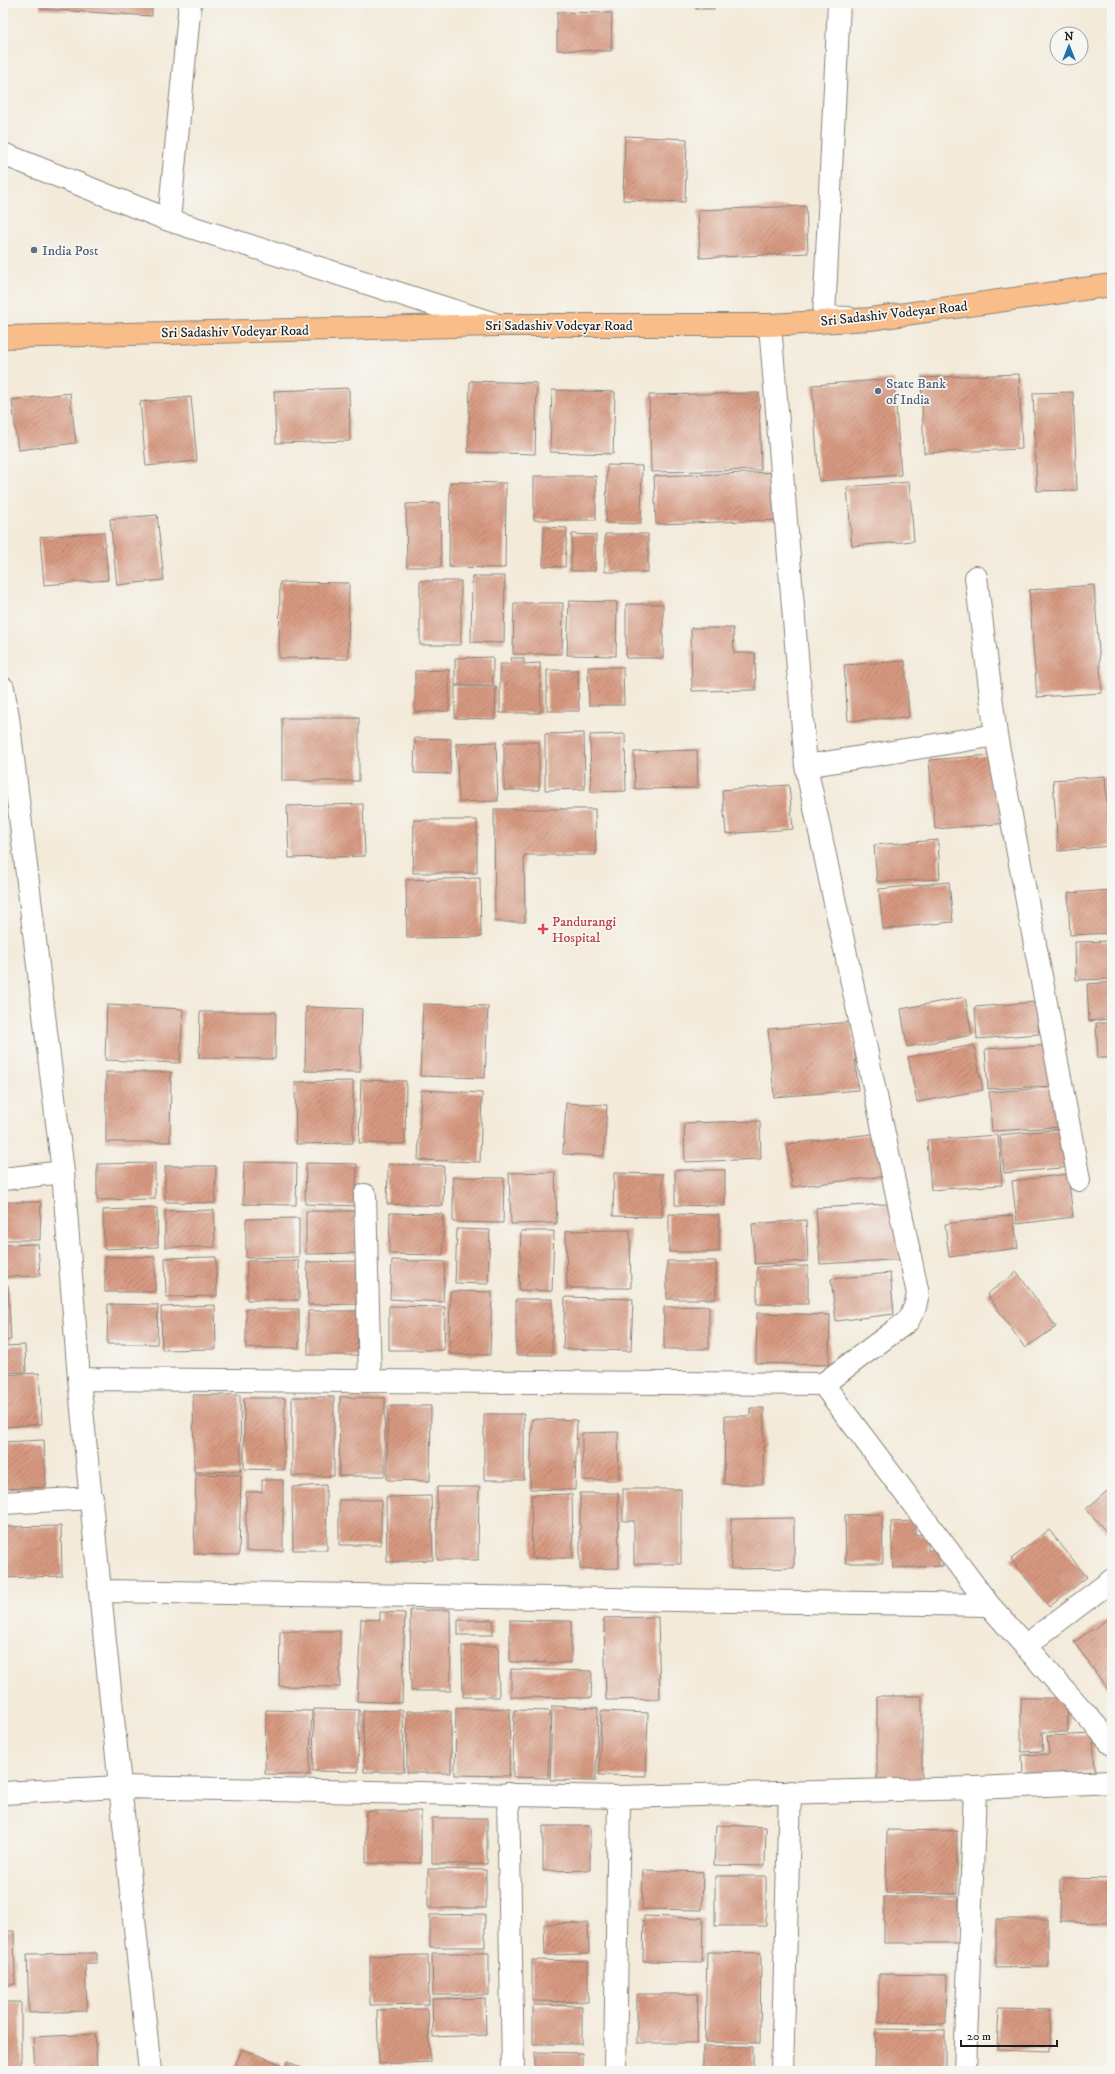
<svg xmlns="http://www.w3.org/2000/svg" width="1115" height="2074" font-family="'IM FELL DW Pica',serif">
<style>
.building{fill:url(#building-hatch)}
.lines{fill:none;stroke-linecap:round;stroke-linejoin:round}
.minor-casing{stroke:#88837a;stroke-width:24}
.major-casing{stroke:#88837a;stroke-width:24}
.minor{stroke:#fff;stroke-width:22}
.major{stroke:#f8bd89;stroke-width:22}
.service-dot{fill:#5c6f8a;stroke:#f6f6f2;stroke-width:1.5}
.health-dot{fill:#e0444e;stroke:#f6f6f2;stroke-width:1.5}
.labels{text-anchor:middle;stroke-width:3.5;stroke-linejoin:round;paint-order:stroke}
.service-label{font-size:14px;fill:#4e5e75;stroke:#f6f6f2;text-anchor:start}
.street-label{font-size:14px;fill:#1c1c1c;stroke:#f6f6f2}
.health-label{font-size:14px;fill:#be3a42;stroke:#f6f6f2;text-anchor:start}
</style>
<defs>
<pattern id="building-hatch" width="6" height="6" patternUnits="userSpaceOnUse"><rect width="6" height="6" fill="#d79980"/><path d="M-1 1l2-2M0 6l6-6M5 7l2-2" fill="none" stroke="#ae7c68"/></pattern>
</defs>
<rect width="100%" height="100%" fill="#f6f6f2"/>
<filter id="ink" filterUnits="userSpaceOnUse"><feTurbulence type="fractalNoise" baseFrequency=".025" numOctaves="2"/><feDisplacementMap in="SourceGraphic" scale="8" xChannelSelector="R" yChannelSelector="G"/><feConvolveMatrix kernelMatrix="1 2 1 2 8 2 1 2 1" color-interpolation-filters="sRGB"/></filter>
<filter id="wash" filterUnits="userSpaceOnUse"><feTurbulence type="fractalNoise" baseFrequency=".012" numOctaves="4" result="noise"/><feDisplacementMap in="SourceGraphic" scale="16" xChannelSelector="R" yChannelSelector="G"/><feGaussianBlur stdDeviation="0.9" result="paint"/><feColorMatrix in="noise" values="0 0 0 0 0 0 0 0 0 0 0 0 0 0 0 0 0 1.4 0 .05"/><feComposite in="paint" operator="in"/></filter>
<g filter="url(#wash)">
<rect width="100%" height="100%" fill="#f3ead9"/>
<g id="blocks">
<path class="building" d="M41,3H152V16L40,9Z
M696,3H714V9H696Z
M557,12L612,13L611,51L557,50Z
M625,136L687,139L685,202L623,200Z
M806,206L808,253L700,258L698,210Z
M1019,374L1022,449L924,453L921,378Z
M894,379L901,475L819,481L812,385Z
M470,381L537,383L535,454L468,452Z
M349,388L350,441L276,443L274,391Z
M552,390L615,392L613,454L550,452Z
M1073,392L1077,490L1037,491L1033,393Z
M70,393L76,443L18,450L12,400Z
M759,393L761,470L651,472L649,395Z
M191,397L197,461L146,466L140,402Z
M607,465L642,466L641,524L606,523Z
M781,472L783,520L656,524L654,476Z
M534,476H596V520H534Z
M450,482L506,483L505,568L449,567Z
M909,482L914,541L852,546L847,487Z
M440,503L441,567H407L406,504Z
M157,515L164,580L117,585L110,519Z
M544,527L567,528L565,567L543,566Z
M104,532L108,580L44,585L40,537Z
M572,534L596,535L595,571H571Z
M605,534H648V572H605Z
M472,576H505L504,643L471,642Z
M420,581H461V645H420Z
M280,582L349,583L348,659L279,658Z
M1094,585L1102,693L1037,697L1029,590Z
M569,601L617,602L616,656L567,655Z
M514,603H563L562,654H513Z
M626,604H663V658H626Z
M691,628H733L734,653H755L756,690L692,691Z
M493,657V685H455V658Z
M511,658H524V664L540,663L541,713H500V664H511Z
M905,661L909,717L848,721L844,665Z
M588,667H623L624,705H589Z
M449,670V711L415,712V671Z
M547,670H578L579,711H547Z
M455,686L496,687L495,719L455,718Z
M282,718H359V781H282Z
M584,733L585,789L545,790V734Z
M625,734L626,791L591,792L590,735Z
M415,738L451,739L450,774L414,773Z
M496,742L498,801L459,802L456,744Z
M504,742H539V790H504Z
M697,750L698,788L635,789L634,752Z
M1004,754L1010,823L935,829L929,760Z
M1105,776L1110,846L1058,851L1053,780Z
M789,785L793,829L726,834L722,790Z
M363,804L365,856L289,858L287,806Z
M494,809H595L596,855H524L525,922H495Z
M414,820H477V873H413Z
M938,840L940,879L877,882L874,845Z
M480,878L481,937L407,938L406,880Z
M949,882L953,922L883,929L879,889Z
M1112,890V933L1070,935L1068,893Z
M1112,941V979L1076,980L1075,942Z
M1112,982V1019L1089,1021L1087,984Z
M965,997L972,1035L907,1047L901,1009Z
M1036,1002L1039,1034L977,1039L975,1007Z
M423,1004L488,1006L485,1078L420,1076Z
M107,1005L183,1009L180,1063L105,1060Z
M306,1007L362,1009L360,1072L305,1071Z
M200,1012H276L275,1059L199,1058Z
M852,1022L858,1090L774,1097L768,1029Z
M1096,1023H1112V1058H1098Z
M974,1045L983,1090L917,1102L908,1057Z
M1051,1045L1053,1086L988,1089L985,1049Z
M1109,1062H1112V1097H1111Z
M106,1072H171L170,1142H106Z
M361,1080L406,1081L405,1144L359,1143Z
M353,1081V1143L296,1144L295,1082Z
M1059,1087L1061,1127L992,1131L989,1092Z
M421,1090L482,1093L480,1162L418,1160Z
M566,1103L607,1105L604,1156L563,1154Z
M760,1121L761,1159L685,1162L684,1123Z
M1069,1128L1072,1167L1004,1173L1000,1135Z
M880,1133L885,1176L792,1187L787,1144Z
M998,1135L1002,1185L931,1190L927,1140Z
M244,1162L297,1163L296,1205L243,1204Z
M155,1163V1199L97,1200V1164Z
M306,1163L357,1164L355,1206L305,1204Z
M388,1164L444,1166L443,1206L387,1204Z
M165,1166H216L215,1203L165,1202Z
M675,1170H725V1206L675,1205Z
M555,1172L557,1223L511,1224L509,1173Z
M614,1173L663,1174L662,1217L613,1216Z
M1068,1174L1073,1217L1017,1224L1012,1181Z
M453,1177L504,1178L503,1223L453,1222Z
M3,1202H41L40,1240H3Z
M904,1203L908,1259L820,1264L816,1208Z
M157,1208L158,1247L104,1249L103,1210Z
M214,1210L215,1247H165V1211Z
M306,1211H356V1253L306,1254Z
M390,1213L443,1214V1255L389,1254Z
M669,1214L719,1215V1252H669Z
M1013,1215L1018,1248L949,1257L945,1224Z
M299,1218V1257L246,1258V1219Z
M806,1220L808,1261L755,1264L752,1224Z
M457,1229L490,1230L488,1284L455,1283Z
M630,1230L631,1288H567L566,1231Z
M521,1231H554L552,1291L519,1290Z
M38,1244L40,1276L3,1277V1245Z
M105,1257H155V1292H105Z
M216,1257L217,1296L166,1297L165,1258Z
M392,1260L445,1262L443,1302L390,1299Z
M247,1261H299V1300H247Z
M361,1261L362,1304L308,1305L307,1262Z
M667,1261H716V1299H667Z
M808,1266V1304H757V1267Z
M1017,1272L1056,1327L1025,1348L987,1294Z
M890,1273L894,1314L836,1321L831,1279Z
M3,1285H8L11,1340L3,1341Z
M450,1291L492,1292L490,1355L449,1354Z
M565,1297L633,1299L631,1351L563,1349Z
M516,1299H552V1355H516Z
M108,1304L158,1305L157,1344H107Z
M215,1305L216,1349L162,1350L161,1307Z
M389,1306L445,1307L444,1350H389Z
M709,1306V1349H664V1307Z
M246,1309H299V1348H246Z
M308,1311H360V1355H308Z
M757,1313L830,1315L829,1365L756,1363Z
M25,1345L26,1372L3,1373V1346Z
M39,1373L42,1424L3,1427V1375Z
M193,1395H240L241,1471L194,1472Z
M292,1397H334V1476H292Z
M340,1397L385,1398V1476H339Z
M244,1398H285L284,1470L244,1469Z
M388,1406H431L430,1481L387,1480Z
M750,1408H764L763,1484H724L725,1416H750Z
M484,1414H524V1480H484Z
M532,1419L577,1420L575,1490L530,1489Z
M618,1432L619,1480H582V1433Z
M44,1440L46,1487L3,1489V1442Z
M196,1474L241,1475L239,1555L194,1554Z
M262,1480H283V1551H246V1492H262Z
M326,1485L327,1550H293L292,1487Z
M437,1487H479L478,1560H437Z
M1112,1487V1538L1086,1509Z
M623,1489H681V1564H634V1521H623Z
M580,1493H618L619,1568L580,1569Z
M572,1494L573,1558H532L531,1495Z
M431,1496L433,1560L387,1562L386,1497Z
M339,1500H381V1545H339Z
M882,1514L883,1563H846L845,1515Z
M794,1518V1568L731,1569V1519Z
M915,1521V1535L931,1534V1543H928V1550H942L943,1566L893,1568L891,1522Z
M61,1526L62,1576L3,1578V1527Z
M1049,1530L1087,1577L1049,1607L1011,1559Z
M410,1610H450L451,1691H411Z
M380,1612L405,1613L402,1703L357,1701L361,1619L380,1620Z
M1112,1616V1691L1110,1693L1074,1642Z
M658,1617L660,1699L606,1700L604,1618Z
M458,1620H493V1635H458Z
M510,1620L571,1621V1663L510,1662Z
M280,1631H340V1687L279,1686Z
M462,1646H498L499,1697H463Z
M511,1669L592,1671L591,1698L511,1697Z
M877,1696H922V1781H877Z
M1021,1698H1067L1068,1732H1042L1043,1751L1021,1752Z
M552,1706L598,1708L596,1781L550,1780Z
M456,1708L510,1709L509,1776L455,1775Z
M314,1709L359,1710L358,1772L313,1771Z
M266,1710L312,1711L309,1775L265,1774Z
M403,1710L404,1772H364L363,1711Z
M514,1710L550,1711L548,1778L513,1777Z
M407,1711H451V1773H407Z
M601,1711L648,1713L646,1776L599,1775Z
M1093,1734L1095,1771L1023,1775L1022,1755L1049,1754L1047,1736Z
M366,1811H421V1863H366Z
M432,1818H487V1864H432Z
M716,1825L766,1827L765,1866L714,1865Z
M543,1826H590V1870L543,1871Z
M887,1830L957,1831V1894L886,1893Z
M428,1869L486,1870V1908H428Z
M643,1870L703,1872L702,1910L642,1909Z
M715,1876H766V1926H715Z
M1061,1878L1112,1879V1923L1060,1922Z
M884,1897H959V1943H884Z
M485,1914V1947H430V1915Z
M644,1916L703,1918L702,1962L643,1961Z
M996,1919H1048V1967L996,1968Z
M588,1923L589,1954L545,1955L544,1924Z
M3,1931H14L15,1984L3,1985Z
M707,1952L761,1953L760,2043L705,2042Z
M97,1953V1963H85L87,2011L29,2013L27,1954Z
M432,1953H489V1995H433Z
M428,1955L429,2004L370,2005V1956Z
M532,1960L588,1961V2002L532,2001Z
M879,1974L947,1975L946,2024L878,2022Z
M637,1994H698L697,2043H637Z
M485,1998L486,2035L433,2037L432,1999Z
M3,2002H21V2071H3Z
M533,2005L582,2006V2044H533Z
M999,2008L1050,2009L1049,2051L997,2049Z
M428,2009L430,2062L379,2064L377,2010Z
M876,2029L945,2030V2071H875Z
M95,2034L97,2071H35L33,2037Z
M703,2046L753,2047V2071H703Z
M242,2049L281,2064L278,2071H233Z
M535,2052L582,2053V2071H535Z
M287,2061L308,2071H283Z"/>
</g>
</g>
<g filter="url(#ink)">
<use href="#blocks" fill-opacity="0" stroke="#88837a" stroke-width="1"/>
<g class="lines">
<defs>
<path id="minor" d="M839,3L824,317L848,318
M3,154L169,220L495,324
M169,220L190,3
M976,577L996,735L1079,1180
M3,688L8,717L63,1172L79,1379L105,1642L150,2071
M806,766L996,735
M3,1179L63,1172
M365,1195L370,1381
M79,1379L823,1384L908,1321L915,1307L918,1294L806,766L770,325
M823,1384L989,1605L1112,1744
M3,1503L92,1498
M100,1591L989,1605
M1025,1646L1112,1580
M3,1793L120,1787L619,1797L975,1788L1112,1782
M508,1794L513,2071
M615,2071L619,1797
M782,2071L790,1792
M965,2071L975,1788"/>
<path id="major" d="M3,337L497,325H770L870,319L1112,285"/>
</defs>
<use href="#minor" class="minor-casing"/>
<use href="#major" class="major-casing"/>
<use href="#minor" class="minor"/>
<use href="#major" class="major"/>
</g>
</g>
<g class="service-dot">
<circle cx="34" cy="250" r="4"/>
<circle cx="878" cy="391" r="4"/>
</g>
<path class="health-dot" d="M541 923h4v4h4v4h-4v4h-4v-4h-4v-4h4z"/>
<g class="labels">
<g class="service-label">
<text x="42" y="255">India Post</text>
<text x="886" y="388">State Bank<tspan x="886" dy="16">of India</tspan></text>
</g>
<g class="street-label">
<text transform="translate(894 313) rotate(-6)" y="5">Sri Sadashiv Vodeyar Road</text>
<text x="559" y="330">Sri Sadashiv Vodeyar Road</text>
<text transform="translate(235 331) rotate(-1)" y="5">Sri Sadashiv Vodeyar Road</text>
</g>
<g class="health-label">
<text x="552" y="926">Pandurangi<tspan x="552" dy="16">Hospital</tspan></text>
</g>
</g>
<rect width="1115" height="2074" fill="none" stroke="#f6f6f2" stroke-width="16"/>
<g transform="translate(1069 46)"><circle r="19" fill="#f6f6f2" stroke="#9f9f9c"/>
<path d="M0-3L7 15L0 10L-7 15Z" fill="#1f6fb2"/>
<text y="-6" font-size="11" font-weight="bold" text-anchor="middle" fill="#1c1c1c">N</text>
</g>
<path d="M961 2040v6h96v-6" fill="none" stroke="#1c1c1c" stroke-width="2"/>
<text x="967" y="2040" font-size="12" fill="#1c1c1c" stroke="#f6f6f2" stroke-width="3" paint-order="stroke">20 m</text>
</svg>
